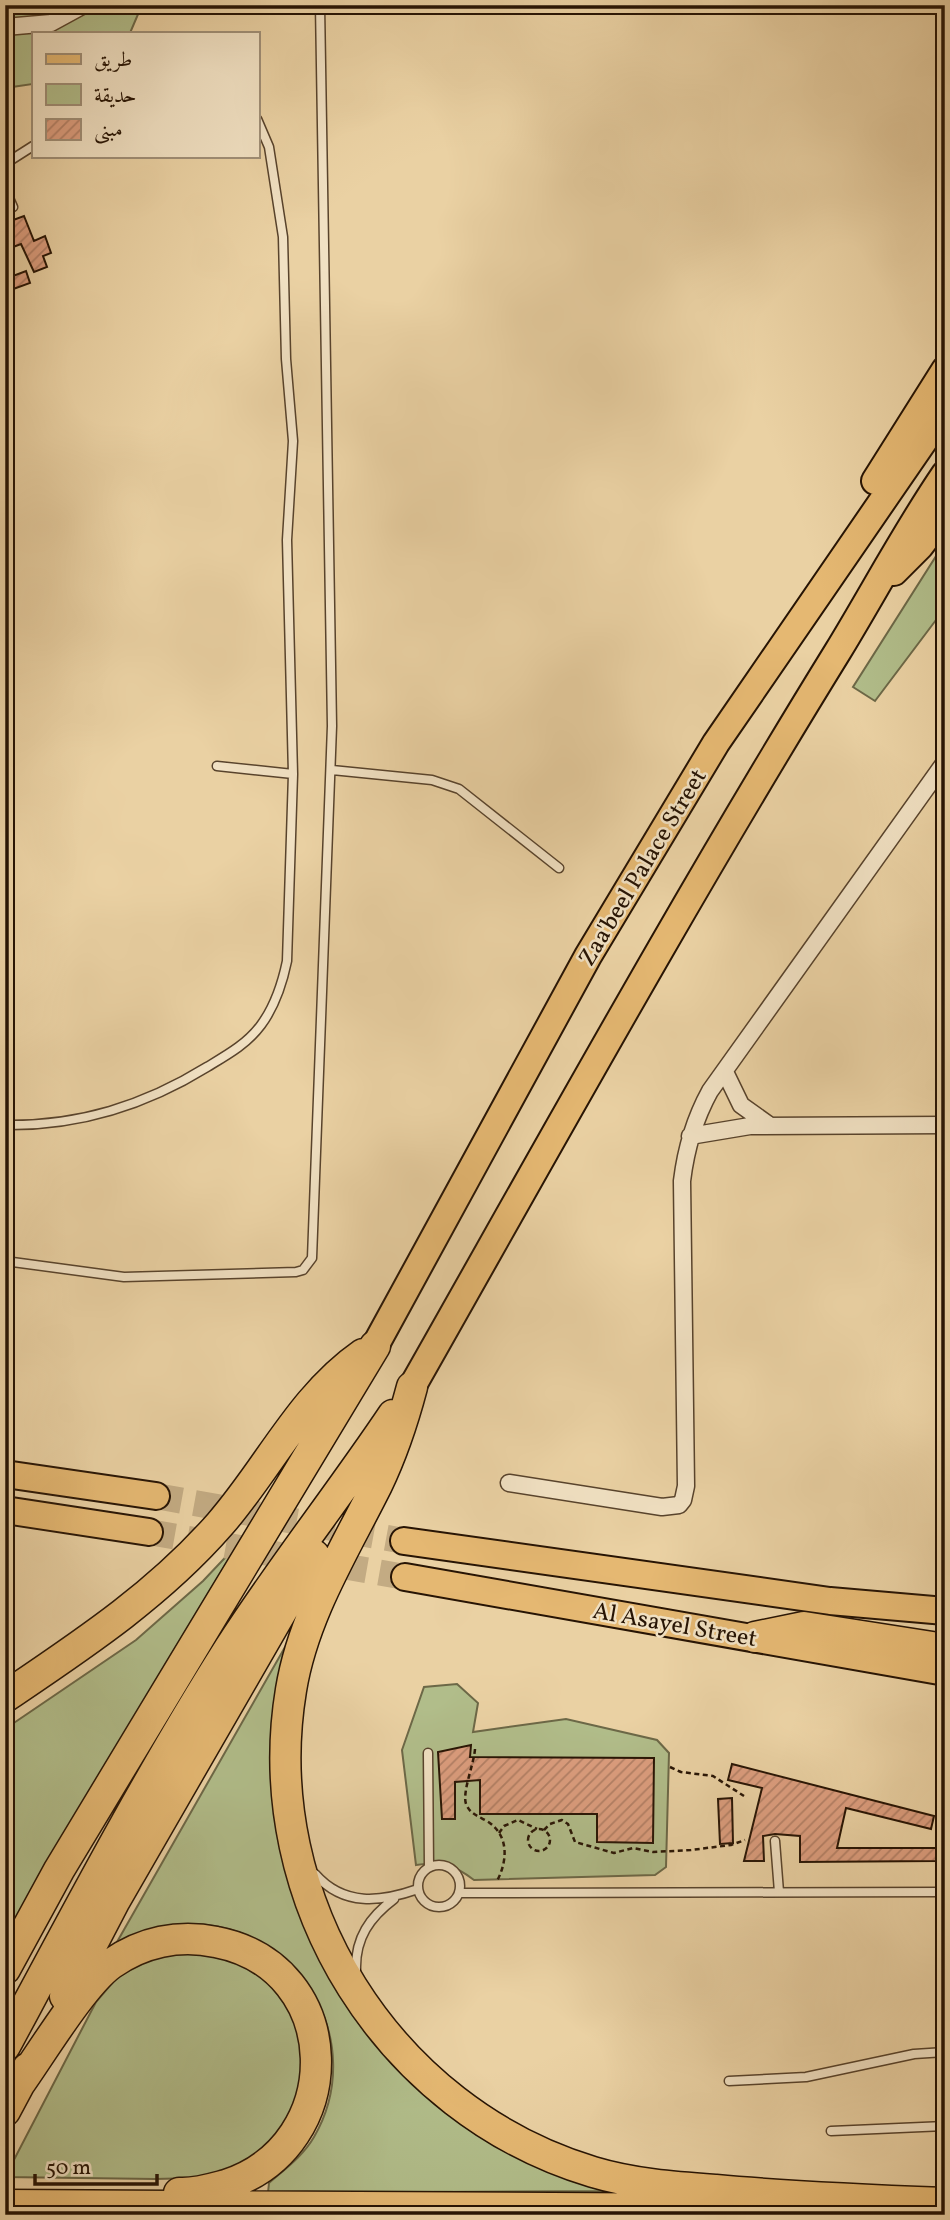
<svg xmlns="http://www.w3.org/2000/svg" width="950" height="2220" font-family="Vollkorn,Amiri,serif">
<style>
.green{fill:#b1bd8a;stroke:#6c6847;stroke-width:2}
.building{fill:url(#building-hatch);stroke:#271404;stroke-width:2}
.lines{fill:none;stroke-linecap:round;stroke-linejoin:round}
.primary-tunnel{stroke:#c3ab83;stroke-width:26;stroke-dasharray:26 13;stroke-linecap:butt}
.service-casing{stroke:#58432c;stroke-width:11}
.minor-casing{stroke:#58432c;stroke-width:19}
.primary-casing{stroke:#271404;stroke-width:30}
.motorway-casing{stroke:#271404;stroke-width:33}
.path{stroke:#271404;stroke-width:2.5;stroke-dasharray:5 3.5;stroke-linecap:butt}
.service{stroke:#f1e1c3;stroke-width:8}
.minor{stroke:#f1e1c3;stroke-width:16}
.primary{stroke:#e5b872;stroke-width:26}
.motorway{stroke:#e5b872;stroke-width:30}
.labels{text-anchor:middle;stroke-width:5;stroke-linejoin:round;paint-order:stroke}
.street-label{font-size:24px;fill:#271404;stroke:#f1e1c3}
</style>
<defs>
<pattern id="building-hatch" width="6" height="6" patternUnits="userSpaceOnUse" patternTransform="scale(1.75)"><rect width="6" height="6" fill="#dd9e7f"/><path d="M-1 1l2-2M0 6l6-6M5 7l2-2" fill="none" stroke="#b38066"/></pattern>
</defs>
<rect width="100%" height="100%" fill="#ead1a3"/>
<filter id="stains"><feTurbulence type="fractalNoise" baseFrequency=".00286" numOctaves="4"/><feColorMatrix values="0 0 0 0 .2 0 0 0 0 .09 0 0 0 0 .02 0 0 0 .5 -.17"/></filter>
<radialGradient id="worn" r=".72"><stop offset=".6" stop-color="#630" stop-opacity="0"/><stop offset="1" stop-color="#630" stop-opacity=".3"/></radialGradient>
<path class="green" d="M5,5H142L130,33H33V84L5,88Z
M945,542V608L875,701L853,687Z
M238,1544L125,1732L5,1943V1729L136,1640L203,1581Z
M297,1626C292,1665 287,1703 282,1742C280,1758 275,1777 276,1794C286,1943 365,2067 493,2144C529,2165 571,2177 611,2191L268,2193L269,2183C285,2169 303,2156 314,2137C369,2042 299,1923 189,1924C163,1924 141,1934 117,1942Z
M457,1684L478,1703L473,1732L566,1719L657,1740L669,1753L666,1867L655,1875L474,1880C453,1864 442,1861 416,1865L402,1750L424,1687Z
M175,1947L235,1952L285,1992L305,2042L297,2114L260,2154L227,2172L195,2178L155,2179L5,2177L96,2002L119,1975Z"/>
<path class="building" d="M24,216L34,241L45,236L51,253L43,256L47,267L34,272L21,244L5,250V223Z
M26,271L30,283L5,292V279Z
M471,1745L470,1757L654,1758L653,1843L597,1842V1814H480V1780L455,1782V1819H442L438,1752Z
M732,1764L934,1816L931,1829L846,1808L837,1848H936V1861L800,1862V1836L775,1834L763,1836L764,1861H744L762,1788L728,1780Z
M732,1798L733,1843L720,1844L718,1799Z"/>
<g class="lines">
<path class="primary-tunnel" d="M156,1496L404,1541
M149,1532L405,1577"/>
<defs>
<path id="service" d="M5,167L11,160L33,146
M5,189L13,207
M217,766L293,774
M332,770L432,780L459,789L559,868
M5,1125C79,1126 144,1106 207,1067C227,1055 247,1044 261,1025C275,1006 282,985 287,961L293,774L287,540L293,441L286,359L283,237L269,147L257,119
M5,1261L124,1277L296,1272L303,1270L312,1258L332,726L320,5
M428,1753L429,1867
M775,1841L779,1892
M418 1886a21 21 0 1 1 42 0a21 21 0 1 1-42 0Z
M315,1874C344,1907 381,1902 418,1889
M459,1893L945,1892
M356,1970C355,1938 370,1917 394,1899
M729,2081L806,2077L914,2054L945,2052
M831,2131L945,2126"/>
<path id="minor" d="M5,27L51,23L84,5
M725,1072L741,1105L769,1125
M690,1136L750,1126L945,1125
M509,1483L662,1507L679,1505L683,1500L686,1486L682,1181C686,1148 694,1120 710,1091L945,762"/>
<path id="primary" d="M875,481L945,370
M894,572L920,546L945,513
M375,1346L588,956L716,743L945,410
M412,1387C552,1140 689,892 838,651C874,592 906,531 945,474
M5,1474L156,1496
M5,1510L149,1532
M404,1541L830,1601L945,1611
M405,1577L945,1672"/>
<path id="motorway" d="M412,1387C403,1421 392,1454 377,1485C344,1551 303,1616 291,1690C256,1901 389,2111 593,2172C633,2184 675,2187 716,2190C792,2197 868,2200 945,2203
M755,1637L804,1627L945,1649
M5,1697C82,1645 158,1595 220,1524C269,1468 301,1397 363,1354
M5,1969L59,1870L375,1346
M65,1996L114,1902L314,1555
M5,2046C77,1912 148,1777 229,1649C281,1568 340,1494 393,1415
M18,2086C41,2054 82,1985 111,1964C142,1942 179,1934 216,1942C346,1967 349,2145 226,2185C211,2189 195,2194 179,2193
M5,2111L28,2068
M5,2205L723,2209"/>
</defs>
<use href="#service" class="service-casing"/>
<use href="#minor" class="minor-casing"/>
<use href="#primary" class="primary-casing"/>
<use href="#motorway" class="motorway-casing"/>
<path class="path" d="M475,1749C474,1764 462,1792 466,1804C470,1814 478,1816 487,1821C509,1835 508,1860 497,1881
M670,1767L681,1772L713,1776L744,1796
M528 1840a11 11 0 1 1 22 0a11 11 0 1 1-22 0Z
M544,1830L550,1824L562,1820L568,1824L575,1842L614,1853L633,1848L653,1852L691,1850L731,1845L745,1840
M499,1833L504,1826L518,1820L537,1829"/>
<use href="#service" class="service"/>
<use href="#minor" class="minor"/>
<use href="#primary" class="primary"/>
<use href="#motorway" class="motorway"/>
</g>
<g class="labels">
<g class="street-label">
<text transform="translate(642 867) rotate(-59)" y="8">Zaa'beel Palace Street</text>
<text transform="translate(675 1624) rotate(10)" y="8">Al Asayel Street</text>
</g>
</g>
<rect width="950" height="2220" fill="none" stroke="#ead1a3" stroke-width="28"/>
<rect x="7" y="7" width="936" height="2206" fill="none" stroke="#271404" stroke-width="3.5"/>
<rect x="14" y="14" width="922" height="2192" fill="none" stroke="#271404" stroke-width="2"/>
<rect x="32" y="32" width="228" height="126" fill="#f1e1c3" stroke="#a08f77" stroke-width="2"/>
<rect x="46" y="54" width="35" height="10" fill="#e5b872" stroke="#a08f77" stroke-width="2"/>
<text x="94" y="66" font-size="21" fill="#271404">طريق</text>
<rect x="46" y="84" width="35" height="21" fill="#b1bd8a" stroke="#a08f77" stroke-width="2"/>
<text x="94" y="102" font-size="21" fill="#271404">حديقة</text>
<rect x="46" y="119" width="35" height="21" fill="url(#building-hatch)" stroke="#a08f77" stroke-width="2"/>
<text x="94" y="136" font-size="21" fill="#271404">مبنى</text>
<path d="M35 2174v10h122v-10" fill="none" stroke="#271404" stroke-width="3.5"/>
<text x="46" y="2174" font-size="21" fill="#271404" stroke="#f1e1c3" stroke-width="5" paint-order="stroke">50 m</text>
<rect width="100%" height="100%" filter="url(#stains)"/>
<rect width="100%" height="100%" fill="url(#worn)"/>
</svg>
